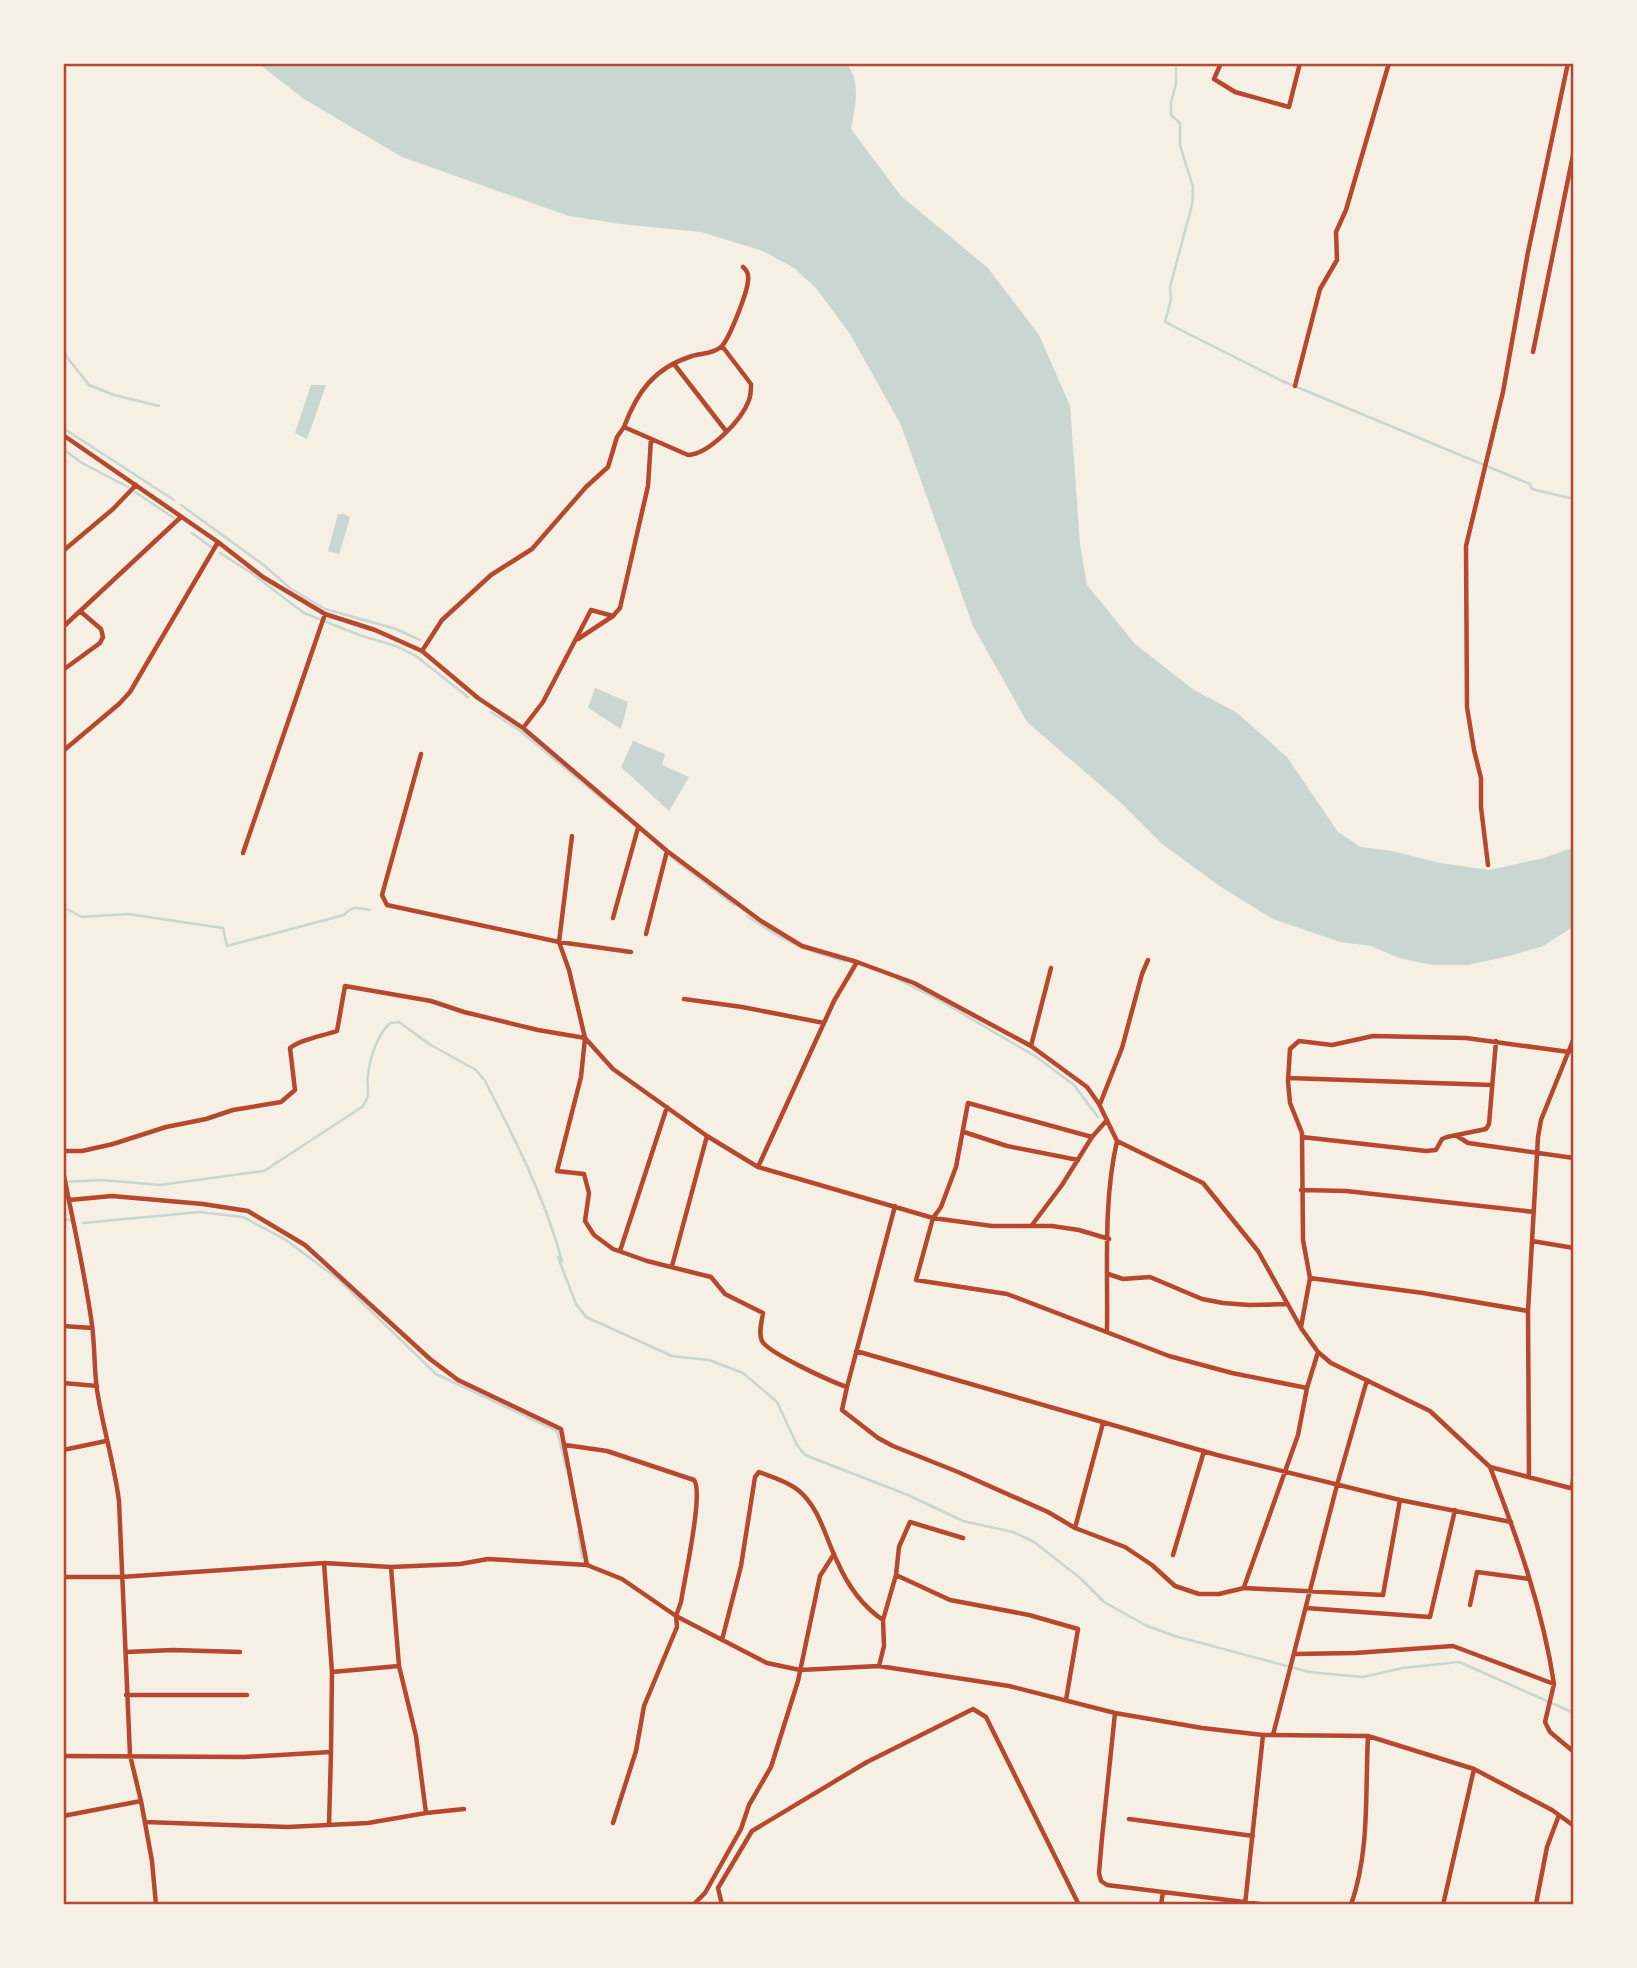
<svg xmlns="http://www.w3.org/2000/svg" width="1637" height="1968" font-family="Commissioner,sans-serif">
<style>
.water{fill:#c9d6d2}
.lines{fill:none;stroke-linecap:round;stroke-linejoin:round}
.stream{stroke:#c9d6d2;stroke-width:2.5}
.minor{stroke:#b5482f;stroke-width:4.5}
.neatline{fill:none;stroke:#b5482f;stroke-width:2.5}
</style>
<rect width="100%" height="100%" fill="#f6efe4"/>
<path class="water" d="M258,63H845C862,79 855,109 851,129L901,196L988,268L1039,335L1070,406L1080,544L1087,585L1135,644L1194,690L1236,712L1287,757L1338,832L1361,847L1392,851L1440,863L1489,870L1544,858L1574,847V926L1543,946L1509,956L1468,965H1432L1399,958L1371,946L1340,942L1273,919L1218,885L1161,843L1120,802L1027,722L973,626L901,425L850,334L816,288L794,268L763,251L701,232L621,224L569,216L402,157L304,99Z
M311,385H326L307,439L295,433Z
M338,514H344L350,518L339,554L328,551Z
M595,688L628,702L621,729L588,708Z
M633,741L665,754L662,765L689,777L669,811L621,767Z"/>
<g class="lines">
<path class="stream" d="M1176,63V84L1171,102V115L1180,123V145L1193,187L1192,205L1170,287L1171,299L1165,322L1280,380L1530,484L1532,489L1574,499
M63,352L89,385L114,395L159,406
M63,428L174,500
M63,449L82,463L128,487
M135,492L174,518
M181,505L265,566L291,589L325,609L396,629L420,640
M192,533L211,547
M220,553L250,572L304,613L359,635L396,646L416,656L468,697
M491,712L519,730L612,807
M670,856L734,905
M63,907L82,917L128,914L223,928L227,946L344,915C352,905 358,908 370,910
M747,916C783,940 802,950 845,961
M897,979L939,1000L1035,1056L1074,1085L1098,1117
M63,1182L101,1180L160,1185L264,1171L362,1107C372,1095 366,1089 368,1075C370,1058 377,1035 390,1023L399,1022L429,1044L476,1070L485,1081C515,1139 545,1198 562,1261L558,1257L576,1304L586,1317L672,1356L709,1360L743,1373L777,1402L797,1445L805,1455L908,1495L963,1521L1013,1532L1034,1542L1080,1578L1104,1602L1147,1626L1175,1636L1309,1672L1363,1677L1403,1668L1459,1662L1574,1713
M63,1218L71,1221
M83,1223L200,1212L243,1217L286,1240L338,1279L436,1374L557,1431L566,1467
M578,1532L582,1558"/>
<path class="minor" d="M1221,63L1214,79L1235,92L1289,107L1300,63
M1533,352L1574,150
M674,364L726,431
M1295,386L1320,289L1337,260L1336,232L1346,210L1389,63
M624,427C637,392 654,368 692,356C701,353 714,354 722,346C730,337 747,293 748,281C749,275 748,271 743,267
M63,435L218,542L263,577L325,614L375,630L422,651L478,698L523,728L667,851L761,921L802,946L857,962L914,983L1031,1046L1087,1087L1099,1104L1117,1141L1203,1183L1258,1251L1301,1328L1318,1352L1331,1363L1430,1411L1490,1467L1574,1489
M63,551L113,509L136,485
M63,627L181,517
M578,639L613,616
M422,651L442,620L491,575L532,549L586,487L608,467L617,437L624,427L688,455C709,454 742,420 749,400C751,395 751,389 751,384L722,346
M63,670L100,643L103,637L101,629L80,611
M523,728L543,702L591,610L613,616L620,608L648,486L651,439
M63,751L119,704L130,692L218,542
M421,754L382,895L387,905L559,942L631,952
M572,836L559,942L569,970L585,1038L581,1077L557,1171L584,1174L589,1193L585,1221L594,1235L613,1249L647,1261L711,1277L725,1294L763,1313C762,1321 758,1333 762,1341C768,1353 832,1382 847,1387L842,1410L878,1438L893,1446L958,1472L1048,1512L1075,1528L1125,1547L1152,1565L1175,1586L1199,1594H1219L1244,1588L1383,1595L1400,1500
M243,853L325,614
M1488,865L1481,807V778L1474,750L1467,707L1466,546L1503,392L1528,252L1568,63
M613,918L638,828
M646,934L667,851
M684,999L742,1007L824,1023
M1031,1046L1051,968
M1288,1078L1492,1085
M1100,1104L1122,1048L1142,974L1148,960
M964,1132L1007,1146L1078,1160
M1457,1136L1468,1143L1574,1158
M1092,1137L968,1103L956,1167L941,1207L933,1218L916,1280L1007,1294L1169,1356L1232,1373L1307,1388
M1302,1137L1426,1151L1436,1150L1442,1139L1447,1137L1486,1129L1489,1124L1496,1041
M63,1151H82L113,1144L166,1127L206,1119L233,1110L281,1102L295,1090L290,1048C301,1039 323,1036 337,1031L345,986L431,1001L464,1012L538,1030L585,1038L613,1069L707,1136L758,1167L933,1218L992,1226H1052L1079,1230L1109,1239
M758,1167L834,1001L857,962
M63,1171C73,1222 85,1273 92,1325C95,1347 94,1369 97,1390C103,1428 114,1463 119,1501L130,1755L141,1801L152,1861L156,1905
M1301,1190L1346,1191L1534,1212
M69,1200L112,1196L203,1204L248,1211L305,1245L430,1359L458,1380L561,1429L587,1565
M1032,1225L1062,1185L1092,1137L1107,1120
M1532,1241L1574,1248
M620,1251L667,1107
M672,1266L707,1136
M1108,1274L1123,1279L1150,1277L1202,1299L1223,1303L1249,1305L1288,1304
M1310,1278L1423,1293L1528,1311
M63,1326L92,1328
M1301,1327L1310,1278L1303,1240L1302,1133L1290,1103L1288,1081L1290,1049L1299,1041L1332,1045L1373,1036L1466,1038L1569,1052
M1107,1331C1108,1269 1103,1202 1117,1141
M856,1351L1217,1455L1400,1500L1511,1522
M63,1383L97,1386
M847,1387L895,1206
M565,1445L607,1451L694,1480C704,1492 684,1581 681,1602L676,1616L677,1627L644,1706L636,1751L613,1823
M63,1450L106,1441
M1529,1476L1528,1311L1538,1137L1541,1120L1574,1038
M1572,1488L1574,1471
M1075,1528L1103,1423
M1173,1555L1204,1451
M391,1567L399,1666L416,1736L426,1813
M896,1575L950,1600L1029,1615L1078,1629L1066,1700
M63,1577H121L324,1563L391,1567L460,1564L488,1559L587,1565L622,1579L676,1616L767,1663L800,1670L879,1666L1009,1686L1115,1713L1202,1728L1263,1735L1368,1736L1474,1769L1552,1810L1574,1826
M1244,1587L1298,1435L1307,1388L1318,1352
M1470,1605L1477,1572L1529,1579
M1306,1608L1430,1617L1455,1510
M883,1620L896,1575L899,1547L910,1522L963,1538
M722,1640L741,1566L755,1477L759,1472C772,1477 787,1481 798,1490C820,1508 825,1537 837,1561C847,1584 862,1606 883,1620L884,1646L879,1666
M126,1652L173,1650L240,1652
M1294,1654L1355,1653L1453,1646L1554,1684C1543,1610 1517,1537 1490,1467
M332,1672L399,1666
M1554,1684L1545,1722L1550,1732L1574,1752
M126,1695H247
M1115,1713L1102,1838L1099,1873L1101,1881L1107,1885L1163,1892
M1273,1735L1337,1485L1367,1380
M63,1756L245,1757L331,1752L332,1672L324,1563
M63,1816L141,1801
M1129,1819L1253,1836
M145,1822L288,1827L368,1823L426,1813L464,1809
M329,1825L331,1752
M1536,1904L1547,1847L1559,1815
M693,1905L705,1893L741,1829L749,1805L771,1767L798,1681L820,1576L834,1554
M722,1905L718,1888L752,1831L867,1762L973,1709L986,1717L1079,1905
M1161,1905L1163,1892L1268,1905
M1245,1905L1263,1735
M1351,1905C1370,1851 1365,1793 1368,1736
M1443,1905L1474,1769"/>
</g>
<rect width="1637" height="1968" fill="none" stroke="#f6efe4" stroke-width="130"/>
<rect x="65" y="65" width="1507" height="1838" class="neatline"/>
</svg>
